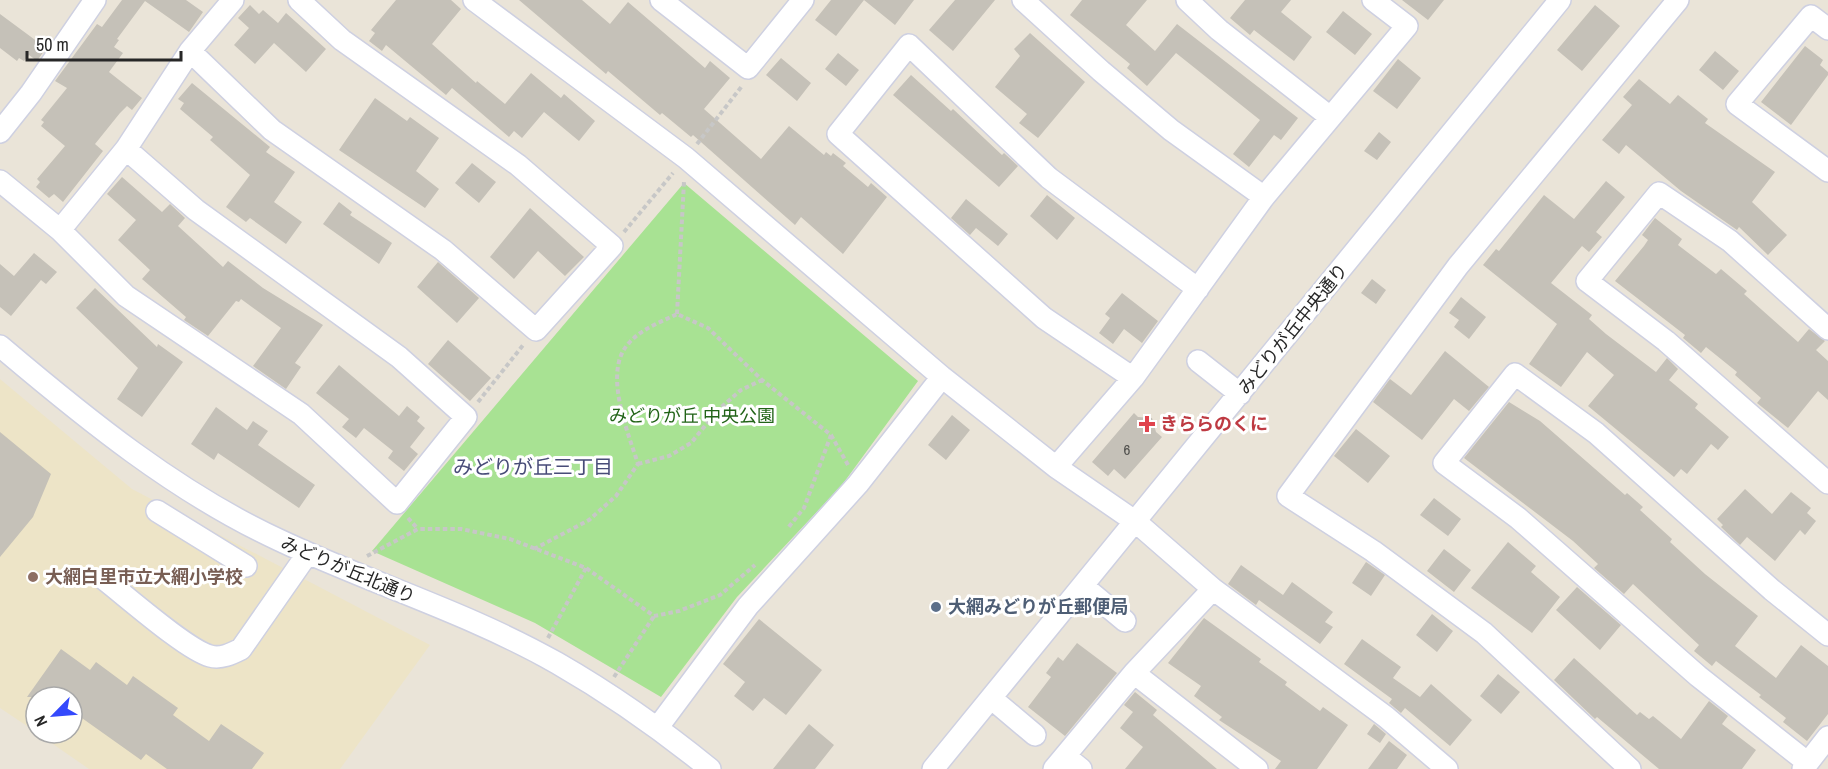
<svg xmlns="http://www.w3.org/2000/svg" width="1828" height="769" font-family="'Archivo Narrow','Noto Sans JP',sans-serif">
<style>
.education{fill:#ede4c7}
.green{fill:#a8e293}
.building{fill:#c5c1b8}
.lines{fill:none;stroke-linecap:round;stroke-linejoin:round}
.minor-casing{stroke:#ced0e1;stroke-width:24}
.path{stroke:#c7c7c7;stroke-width:4;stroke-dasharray:4.5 3;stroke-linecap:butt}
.minor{stroke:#fff;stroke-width:21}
.health-dot{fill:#e0444e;stroke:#fff;stroke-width:2}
.education-dot{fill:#8d6e63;stroke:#fff;stroke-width:2}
.service-dot{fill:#5c6f8a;stroke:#fff;stroke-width:2}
.labels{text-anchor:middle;stroke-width:6;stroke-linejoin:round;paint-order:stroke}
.number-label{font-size:15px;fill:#4e4e4b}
.street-label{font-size:18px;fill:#272727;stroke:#fff}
.park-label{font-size:18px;fill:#226418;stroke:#fff}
.health-label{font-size:18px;font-weight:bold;fill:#be3a42;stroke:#fff;text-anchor:start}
.education-label{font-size:18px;font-weight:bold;fill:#785e54;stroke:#fff;text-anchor:start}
.service-label{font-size:18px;font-weight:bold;fill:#4e5e75;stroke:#fff;text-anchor:start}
.neighbourhood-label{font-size:20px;fill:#484c78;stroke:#fff}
</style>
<rect width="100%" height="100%" fill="#eae4d8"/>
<path class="education" d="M0,379L132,489L430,645L340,769H89L37,733H72V697H36V732L0,708Z"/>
<path class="green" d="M684,183L918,381L842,485L737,597L661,697L535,623L372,551Z"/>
<path class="building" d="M122,0H186L203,12L189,32L145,1L117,39L119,40L114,47L123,53L109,72L142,98L132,110L127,106L120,113L95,144L103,151L63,202L54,194L49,198L36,187L40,182L37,179L65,146L41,126L44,122L41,120L67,88L55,81L97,24L102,27Z
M396,0H451L461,9L432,44L476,83L477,81L505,104L531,73L561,98L564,94L595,121L579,141L544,112L522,138L514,131L509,137L452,88L446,95L386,45L382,51L369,41L375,33L371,30Z
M519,0H582L610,24L628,2L705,68L710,61L730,78L704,109L761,159L789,126L824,155L826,152L831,156L833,153L846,163L843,166L868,187L871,183L887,197L843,254L801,217L795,225L693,135L691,137L662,113L660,115L608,71L606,74Z
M831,0H914L895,25L864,0L836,36L815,20Z
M955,0H995L953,51L929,30Z
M1082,0H1147L1126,25L1155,51L1177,24L1298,118L1281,140L1274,135L1249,167L1233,154L1260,120L1176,53L1147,86L1127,68L1130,64L1070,15Z
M1245,0H1291L1281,12L1312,37L1294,61L1254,30L1250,35L1230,18Z
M1402,0H1444L1428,20Z
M250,5L259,14L263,10L278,23L286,13L326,49L306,72L274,43L255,64L234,45L249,28L238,18Z
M1595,5L1620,26L1582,71L1557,50Z
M1343,11L1372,34L1355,55L1326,32Z
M0,14L46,48L37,61L29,55L24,61L19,58L17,61L0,48Z
M1030,33L1085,82L1038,138L1019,123L1027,114L995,87L1020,56L1014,49Z
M1805,46L1823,60L1820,65L1828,72V75L1791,125L1761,102Z
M1715,51L1739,71L1723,90L1699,70Z
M838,53L859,70L846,86L825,69Z
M781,58L811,83L797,101L766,75Z
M1398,59L1421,78L1397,109L1373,91Z
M911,75L951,111L953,109L1002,155L1004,153L1018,166L999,187L893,95Z
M1639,79L1670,104L1678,95L1708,119L1705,123L1775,172L1752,202L1787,235L1768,255L1739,227L1737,230L1681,191L1626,145L1619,154L1602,140L1632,105L1623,97Z
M192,83L270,147L266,152L295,172L274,202L302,222L286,244L250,218L246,222L226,207L250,175L210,140L213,137L180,109L184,103L178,99Z
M375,98L407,121L410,117L439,138L416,171L439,189L425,208L339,150Z
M1379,132L1391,142L1377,160L1364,151Z
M472,163L496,182L479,203L455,183Z
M122,177L162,212L170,204L185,218L178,226L223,267L228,261L263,288L323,325L295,363L301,367L286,389L253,366L281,328L241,299L239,302L236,301L208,336L184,320L186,317L142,279L150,270L118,240L136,220L107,194Z
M1606,181L1625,197L1596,232L1602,237L1589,252L1582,246L1551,283L1592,315L1589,319L1606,334L1656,372L1667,358L1678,369L1669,380L1698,404L1695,408L1729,437L1718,450L1711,444L1687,474L1681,469L1674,477L1588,406L1614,375L1587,352L1561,387L1529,364L1557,324L1483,265L1496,249L1499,251L1544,195L1574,219Z
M1047,195L1075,218L1057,240L1030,216Z
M966,199L1008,234L998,246L976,228L970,235L951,218Z
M339,202L352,212L350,215L392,243L379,264L323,224Z
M530,208L584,257L565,276L538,251L514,279L490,257Z
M1655,218L1682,239L1678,245L1716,274L1721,269L1747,291L1744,294L1798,342L1809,329L1825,341L1816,350L1828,361V400L1818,391L1788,428L1757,403L1761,398L1735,375L1737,372L1706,347L1701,353L1683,338L1685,335L1615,281L1644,246L1648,240L1642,235Z
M34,253L57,272L46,284L41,280L11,316L0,307V264L14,276Z
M438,262L479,298L457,323L417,287Z
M1372,279L1386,290L1376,304L1361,293Z
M95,288L157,347L158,344L183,362L142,417L117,399L138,368L76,308Z
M1122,293L1158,321L1142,343L1124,329L1113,344L1099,333L1110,318L1105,314Z
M1461,297L1486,317L1469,339L1454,327L1459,320L1449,313Z
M448,340L491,378L470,401L428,364Z
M1445,351L1489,387L1469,411L1454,399L1422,440L1373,402L1390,379L1411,395Z
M339,365L399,416L407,406L420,417L417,421L425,428L410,447L418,454L404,471L388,458L393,451L364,428L356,438L342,427L349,419L316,393Z
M1509,402L1540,421L1625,495L1627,493L1643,507L1640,510L1672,539L1670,542L1705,574L1758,616L1735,646L1776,678L1801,645L1828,666V714L1807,741L1783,722L1786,718L1759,697L1761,695L1716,661L1712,666L1694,651L1699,645L1633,584L1624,594L1594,568L1598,564L1573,541L1464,458Z
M216,407L247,430L253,421L268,431L258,445L315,485L299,508L218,453L214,460L191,444Z
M1134,413L1138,417L1152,418L1156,432L1162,437L1125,479L1114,469L1108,476L1092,462Z
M952,415L970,430L946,460L928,445Z
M1356,429L1390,456L1368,483L1334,456Z
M0,432L51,474L33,517L0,557Z
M1745,489L1772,514L1791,492L1811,508L1807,513L1816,521L1805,535L1800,530L1775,561L1747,537L1740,545L1721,527L1723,525L1717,519Z
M1434,498L1461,519L1448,536L1420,515Z
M1508,542L1536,566L1531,572L1560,597L1532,633L1471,588Z
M1444,549L1471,570L1454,592L1427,571Z
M1366,562L1385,575L1371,596L1352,583Z
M1241,565L1283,595L1292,582L1333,612L1325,622L1333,627L1320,644L1259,600L1256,605L1228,584Z
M1577,587L1621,625L1600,650L1556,610Z
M1432,614L1453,631L1437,652L1416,635Z
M1204,618L1261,659L1259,662L1287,682L1285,685L1320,711L1323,707L1348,725L1317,769H1275L1281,761L1219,720L1222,717L1194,696L1201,686L1168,663Z
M759,619L822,670L786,715L764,698L753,711L734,696L745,682L723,664Z
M1362,639L1401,667L1393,678L1420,697L1431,684L1472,720L1450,746L1405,708L1401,713L1389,703L1392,699L1344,664Z
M1077,643L1117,673L1065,736L1028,707L1051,677L1046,673L1058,657L1063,661Z
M61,649L90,670L96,662L127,685L133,676L178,708L173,715L209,741L221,724L264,753L252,769H167L146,754L141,760L72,711V697H27Z
M1574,658L1637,715L1640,712L1649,719L1653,716L1681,739L1709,701L1728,716L1722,724L1756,750L1742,769H1659L1597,717L1595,719L1554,680Z
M1498,674L1520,692L1501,714L1480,696Z
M1135,692L1157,710L1153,715L1217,769H1125L1143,747L1120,728L1133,712L1124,705Z
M809,724L834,745L815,769H773Z
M1374,724L1386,734L1380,743L1367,734Z
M1389,741L1407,755L1397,769H1368Z"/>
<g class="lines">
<defs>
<path id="minor" d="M474,0L686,158L942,377L1056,467L1136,522L1213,589L1386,717L1447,769
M661,0L748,68L803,0
M1023,0L1101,71L1171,130L1264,197
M1187,0L1219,30L1330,117
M1828,29L1811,16L1737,104L1828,171
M190,51L272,130L443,250L536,330L612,246L518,165L342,40L299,0
M0,132L31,93L95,0
M0,181L60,230L126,296L301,414L397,503L466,417L399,357L196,210L126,149
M60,230L126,149L190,51L233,0
M1828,329L1730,241L1659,193L1587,281L1666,341L1828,483
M0,346C85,418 177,493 279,540C370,583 469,613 557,663C611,694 662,730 710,769
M1198,361L1240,394
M1133,378L1044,318L838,134L909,45L1049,178L1198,289
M1056,467L1133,378L1264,197L1407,26L1373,0
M157,511L246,566
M105,580C127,597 187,650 210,656C221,659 231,654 241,649L308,553
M1083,586L1125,621
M1134,673L1257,769
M991,698L1035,735
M658,727L748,606L858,484L942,377
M1065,756L1081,769
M1808,763L1698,676L1518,518L1444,463L1515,374L1596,433L1772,590L1828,635
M933,769L1560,0
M1054,769L1134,673L1213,589
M1630,769L1484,633L1373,551L1288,496L1458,266L1678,0
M1803,769L1828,737"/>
</defs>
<use href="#minor" class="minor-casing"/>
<path class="path" d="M697,144L742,86
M624,232L673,173
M677,314L684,182
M478,402L524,344
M831,435L848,465
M638,464L669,456L691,443L718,410L741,390L762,380
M408,518L418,529
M534,549L589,520L616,496L638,464C628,432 602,371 629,343C641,329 661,322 677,314L708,328L762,380L831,435L804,508L787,529
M367,556L418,529H461L510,539L586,568L654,616L679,611L720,595L755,565
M548,638L586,568
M614,677L654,616"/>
<use href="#minor" class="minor"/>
</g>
<path class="health-dot" d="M1144 415h6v6h6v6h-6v6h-6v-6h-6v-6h6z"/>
<circle class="education-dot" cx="33" cy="577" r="6"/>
<circle class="service-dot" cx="936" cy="607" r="6"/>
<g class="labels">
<g class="number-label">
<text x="1127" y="455">6</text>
</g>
<g class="street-label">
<text transform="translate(1293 329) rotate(-51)" y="6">みどりが丘中央通り</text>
<text transform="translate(348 570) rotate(23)" y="6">みどりが丘北通り</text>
</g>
<g class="park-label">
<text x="692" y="422">みどりが丘 中央公園</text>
</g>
<g class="health-label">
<text x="1160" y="430">きららのくに</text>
</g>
<g class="education-label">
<text x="45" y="583">大網白里市立大網小学校</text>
</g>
<g class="service-label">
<text x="948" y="613">大網みどりが丘郵便局</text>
</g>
<g class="neighbourhood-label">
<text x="533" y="474">みどりが丘三丁目</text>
</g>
</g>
<g transform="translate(54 715) rotate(245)"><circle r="28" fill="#ffffff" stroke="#a9a9a9" stroke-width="1.5"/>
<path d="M0-4.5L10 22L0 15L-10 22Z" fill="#3449fc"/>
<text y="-9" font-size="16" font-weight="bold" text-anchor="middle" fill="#272727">N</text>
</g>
<path d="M27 51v9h154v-9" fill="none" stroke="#272727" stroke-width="3"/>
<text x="36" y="51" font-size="18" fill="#272727" stroke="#ffffff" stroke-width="4.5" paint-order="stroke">50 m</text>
</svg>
